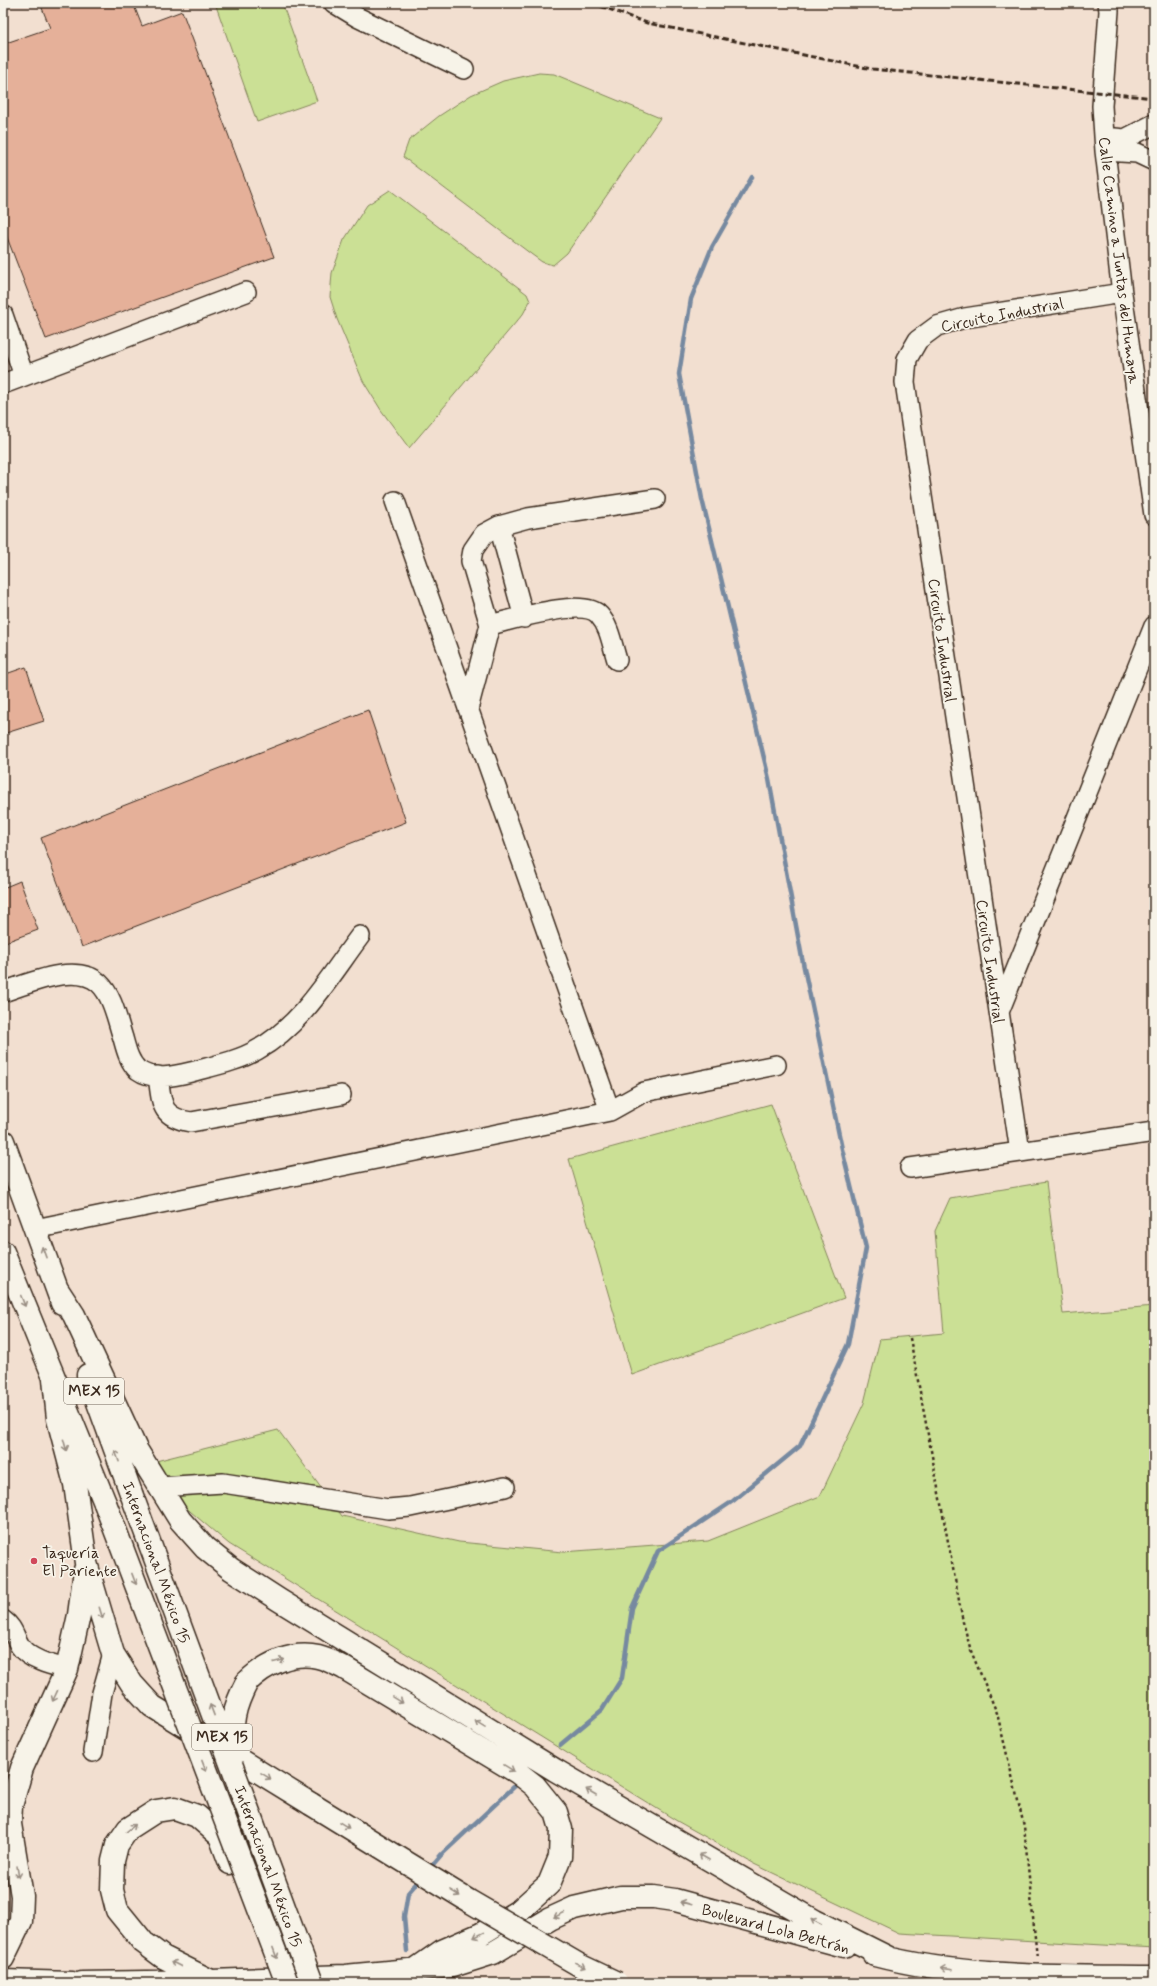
<svg xmlns="http://www.w3.org/2000/svg" width="1157" height="1986" font-family="Mynerve,sans-serif">
<style>
.green{fill:#cbe095;stroke:#83855a}
.lines{fill:none;stroke-linecap:round;stroke-linejoin:round}
.stream{stroke:#7689a0;stroke-width:4.5}
.building{fill:#e5b099;stroke:#3b2a1e}
.minor-casing{stroke:#3b2a1e;stroke-width:22}
.major-casing{stroke:#3b2a1e;stroke-width:25}
.path{stroke:#3b2a1e;stroke-width:2.5;stroke-dasharray:3 3;stroke-linecap:butt}
.minor{stroke:#f7f3e8;stroke-width:19}
.major{stroke:#f7f3e8;stroke-width:22}
.rail{stroke:#3b2a1e;stroke-width:3;stroke-dasharray:6 3;stroke-linecap:butt}
.major-bridge-casing{stroke:#3b2a1e;stroke-width:25;stroke-linecap:butt}
.major-bridge{stroke:#f7f3e8;stroke-width:22}
.oneway{stroke:#998e83}
.poi-dot{fill:#d1495b;stroke:#f7f3e8;stroke-width:1.5}
.labels{text-anchor:middle;stroke-width:3.5;stroke-linejoin:round;paint-order:stroke}
.shield{fill:#f7f3e8;stroke:#73665b;stroke-width:1}
.shield-label{font-size:15px;font-weight:bold;fill:#3b2a1e}
.street-label{font-size:16px;fill:#3b2a1e;stroke:#f7f3e8}
.poi-label{font-size:16px;fill:#3b2a1e;stroke:#f7f3e8;text-anchor:start}
</style>
<rect width="100%" height="100%" fill="#f2dfd0"/>
<filter id="ink" filterUnits="userSpaceOnUse"><feTurbulence type="fractalNoise" baseFrequency=".025" numOctaves="2"/><feDisplacementMap in="SourceGraphic" scale="8" xChannelSelector="R" yChannelSelector="G"/><feConvolveMatrix kernelMatrix="1 2 1 2 8 2 1 2 1" color-interpolation-filters="sRGB"/></filter>
<g filter="url(#ink)">
<path class="green" d="M215,3H282L317,101L257,122Z
M539,73L554,74L660,118L567,253L553,265L542,262L531,254L403,157L409,140L439,116L471,95L503,81Z
M390,190L527,294L530,301L523,314L409,448L381,410L363,381L337,319L330,297L332,273L344,240L367,205Z
M771,1104L844,1298L632,1375L569,1159Z
M1046,1182L1063,1314L1154,1306V1948L899,1933L754,1864L677,1821L229,1544L178,1501L156,1461L278,1430L342,1516L459,1542L563,1552L708,1541L820,1496L864,1403L880,1339L944,1333L935,1231L950,1198Z"/>
<g class="lines">
<path class="stream" d="M560,1745L602,1710L622,1678L632,1608L658,1551L733,1501L800,1446L848,1344L866,1248L842,1149L802,958L769,779L702,499L679,374L691,299L712,247L752,177
M429,1869L441,1855L516,1785
M407,1951L404,1917L408,1893L421,1878"/>
</g>
<path class="building" d="M40,3H133L142,26L182,11L274,257L46,339L3,227V44L50,28Z
M26,667L44,721L3,734V675Z
M368,710L406,822L82,947L41,838Z
M20,881L38,930L3,943V888Z"/>
<g class="lines">
<defs>
<path id="minor" d="M334,3L357,17L464,69
M1108,3L1109,11L1102,106L1105,151L1122,293L1154,515
M1104,137L1125,139L1154,124
M1105,151L1137,153L1154,161
M3,315L24,376
M3,384L246,292
M499,526L524,618
M490,625C511,620 584,597 599,615C610,627 612,645 617,660
M468,709L490,625L471,561L473,550L484,534L499,526L528,518L655,499
M3,992C27,984 76,962 99,983C113,996 117,1020 123,1038C126,1049 129,1062 138,1070C153,1081 175,1076 191,1072C213,1066 238,1061 257,1050C302,1025 330,976 360,936
M999,1012L1154,626
M158,1076C162,1104 160,1117 191,1122L341,1095
M610,1111L644,1092L776,1065
M1020,1152L1154,1132
M910,1168L1020,1152L905,382L907,359L918,340L937,326L965,318L1122,293
M35,1229L610,1111L395,501
M159,1487L223,1483L388,1509L410,1507L505,1487
M3,1620C13,1627 14,1636 20,1646C29,1660 51,1665 67,1669
M93,1752L102,1693L113,1654"/>
<path id="major" d="M3,1141L62,1303
M3,1252L105,1503
M57,1289L74,1315L136,1449L180,1520L205,1548L231,1569L279,1600L555,1770L815,1921L889,1958
M88,1375L131,1493
M54,1379L58,1419L75,1484L86,1563L113,1654L132,1684L152,1706L311,1804
M247,1682C265,1664 292,1651 318,1657C327,1659 336,1664 344,1668L517,1772L535,1786L556,1812L561,1829L560,1857L549,1884L520,1910L481,1934L442,1951L416,1969
M875,1955C966,1979 1061,1976 1154,1977
M3,1958L21,1921L22,1896L10,1824L11,1806L22,1768L67,1669L79,1615L85,1570
M209,1980L163,1957L143,1942L117,1910L112,1890L113,1861L117,1845L128,1829L156,1811L175,1808L197,1816L220,1836L230,1863
M3,1981L72,1983
M82,1983L211,1981L345,1976L452,1966L493,1953L550,1919L574,1908L621,1897H654L675,1900L844,1946"/>
</defs>
<use href="#minor" class="minor-casing"/>
<use href="#major" class="major-casing"/>
<path class="path" d="M910,1338L963,1622L971,1651L997,1713L1024,1826L1037,1958"/>
<use href="#minor" class="minor"/>
<use href="#major" class="major"/>
<path class="rail" d="M592,3L647,23L872,69L1154,98"/>
<defs>
<path id="major-bridge" d="M131,1493L312,1983
M105,1503L287,1983
M237,1752C228,1726 235,1705 247,1682
M311,1804L469,1901L581,1966L617,1983"/>
</defs>
<use href="#major-bridge" class="major-bridge-casing"/>
<use href="#major-bridge" class="major-bridge"/>
</g>
<defs><path id="oneway-shaft" d="M-6 0H5M1.5-3L5.5 0L1.5 3" fill="none" stroke-width="1.6" stroke-linecap="round" stroke-linejoin="round"/></defs>
<g class="oneway">
<use href="#oneway-shaft" transform="translate(44 1252) rotate(-110)"/>
<use href="#oneway-shaft" transform="translate(23 1301) rotate(68)"/>
<use href="#oneway-shaft" transform="translate(65 1445) rotate(75)"/>
<use href="#oneway-shaft" transform="translate(117 1456) rotate(-110)"/>
<use href="#oneway-shaft" transform="translate(134 1579) rotate(69)"/>
<use href="#oneway-shaft" transform="translate(101 1613) rotate(73)"/>
<use href="#oneway-shaft" transform="translate(279 1661) rotate(-15)"/>
<use href="#oneway-shaft" transform="translate(55 1696) rotate(115)"/>
<use href="#oneway-shaft" transform="translate(398 1700) rotate(31)"/>
<use href="#oneway-shaft" transform="translate(212 1710) rotate(-111)"/>
<use href="#oneway-shaft" transform="translate(480 1724) rotate(-148)"/>
<use href="#oneway-shaft" transform="translate(204 1766) rotate(69)"/>
<use href="#oneway-shaft" transform="translate(509 1768) rotate(31)"/>
<use href="#oneway-shaft" transform="translate(266 1776) rotate(32)"/>
<use href="#oneway-shaft" transform="translate(591 1792) rotate(-150)"/>
<use href="#oneway-shaft" transform="translate(344 1825) rotate(32)"/>
<use href="#oneway-shaft" transform="translate(131 1828) rotate(-39)"/>
<use href="#oneway-shaft" transform="translate(704 1857) rotate(-150)"/>
<use href="#oneway-shaft" transform="translate(18 1872) rotate(81)"/>
<use href="#oneway-shaft" transform="translate(455 1893) rotate(32)"/>
<use href="#oneway-shaft" transform="translate(686 1903) rotate(-164)"/>
<use href="#oneway-shaft" transform="translate(559 1915) rotate(155)"/>
<use href="#oneway-shaft" transform="translate(816 1922) rotate(-152)"/>
<use href="#oneway-shaft" transform="translate(479 1935) rotate(154)"/>
<use href="#oneway-shaft" transform="translate(275 1953) rotate(69)"/>
<use href="#oneway-shaft" transform="translate(176 1964) rotate(-153)"/>
<use href="#oneway-shaft" transform="translate(580 1965) rotate(28)"/>
<use href="#oneway-shaft" transform="translate(947 1969) rotate(-173)"/>
</g>
</g>
<circle class="poi-dot" cx="34" cy="1561" r="4"/>
<g class="labels">
<g class="shield">
<rect x="64" y="1378" width="60" height="26" rx="3"/>
<rect x="192" y="1724" width="60" height="26" rx="3"/>
</g>
<g class="shield-label">
<text x="94" y="1396">MEX 15</text>
<text x="222" y="1742">MEX 15</text>
</g>
<g class="street-label">
<text transform="translate(1120 260) rotate(83)" y="6">Calle Camino a Juntas del Humaya</text>
<text transform="translate(1002 314) rotate(-11)" y="6">Circuito Industrial</text>
<text transform="translate(943 640) rotate(82)" y="6">Circuito Industrial</text>
<text transform="translate(991 961) rotate(82)" y="6">Circuito Industrial</text>
<text transform="translate(157 1562) rotate(70)" y="6">Internacional México 15</text>
<text transform="translate(269 1866) rotate(70)" y="6">Internacional México 15</text>
<text transform="translate(776 1928) rotate(15)" y="6">Boulevard Lola Beltrán</text>
</g>
<g class="poi-label">
<text x="42" y="1558">Taquería<tspan x="42" dy="18">El Pariente</tspan></text>
</g>
</g>
<rect width="1157" height="1986" fill="none" stroke="#f7f3e8" stroke-width="16"/>
<rect x="8" y="8" width="1141" height="1970" fill="none" stroke="#3b2a1e" stroke-width="1.5" filter="url(#ink)"/>
</svg>
